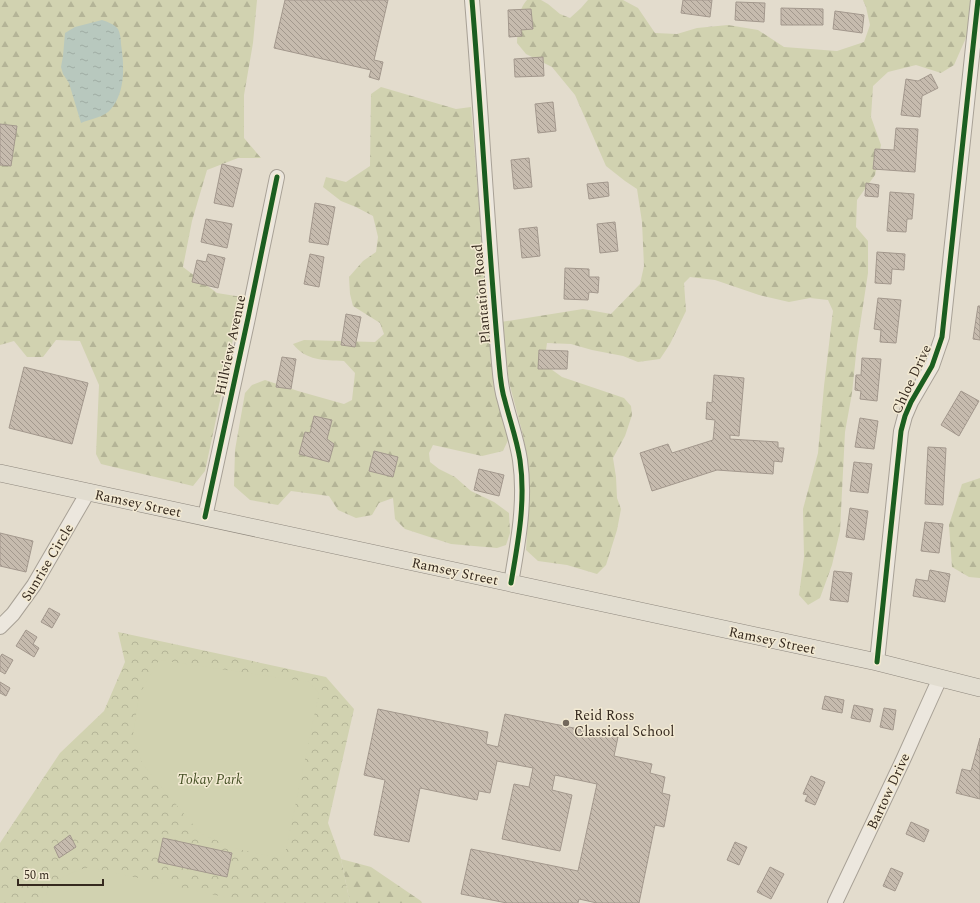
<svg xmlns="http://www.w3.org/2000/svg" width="980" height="903" font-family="Spectral,serif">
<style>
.forest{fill:url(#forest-firs)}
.park{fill:url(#park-crowns)}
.pitch{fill:#d1d2b0}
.water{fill:url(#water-ripples)}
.building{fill:url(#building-back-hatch);stroke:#a3988d}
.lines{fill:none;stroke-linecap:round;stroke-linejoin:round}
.minor-casing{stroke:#a8a196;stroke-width:16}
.major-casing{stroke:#8e877d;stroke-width:18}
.minor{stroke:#ece7de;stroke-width:14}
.major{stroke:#e2ddd0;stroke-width:17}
.cycleway-casing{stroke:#f3ead3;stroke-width:8}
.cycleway{stroke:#1b5e20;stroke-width:5}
.poi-dot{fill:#73685c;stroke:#f3ead3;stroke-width:1.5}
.labels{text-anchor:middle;stroke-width:3;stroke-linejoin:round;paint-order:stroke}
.street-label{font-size:14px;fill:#362a1f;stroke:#f3ead3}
.poi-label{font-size:14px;fill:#362a1f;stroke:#f3ead3;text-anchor:start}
.park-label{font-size:14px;font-style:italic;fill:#465126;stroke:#f3ead3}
</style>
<defs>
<pattern id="forest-firs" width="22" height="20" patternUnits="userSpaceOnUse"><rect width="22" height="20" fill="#d1d2b0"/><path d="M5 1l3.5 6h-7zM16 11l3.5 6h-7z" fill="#b4b497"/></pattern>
<pattern id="park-crowns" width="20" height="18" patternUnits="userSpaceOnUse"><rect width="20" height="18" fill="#d1d2b0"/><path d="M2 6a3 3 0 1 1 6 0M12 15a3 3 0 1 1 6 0" fill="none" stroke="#b4b497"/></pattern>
<pattern id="water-ripples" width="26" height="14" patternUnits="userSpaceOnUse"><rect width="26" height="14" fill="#b8c8be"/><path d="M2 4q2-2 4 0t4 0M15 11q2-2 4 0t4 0" fill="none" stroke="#9faca3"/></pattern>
<pattern id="building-back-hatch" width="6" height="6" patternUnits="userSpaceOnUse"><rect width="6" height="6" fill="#c6bbae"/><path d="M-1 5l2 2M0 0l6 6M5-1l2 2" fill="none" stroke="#a2988d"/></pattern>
</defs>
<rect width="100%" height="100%" fill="#e3dccd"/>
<path class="forest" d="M0,0H257L253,43L244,95V138L261,158H238L207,170L192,221L183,267L217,293L242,297L205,471L193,486L101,464L96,454L99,385L80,341L56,340L43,357H27L14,341L0,345Z
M527,0H541L548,4L560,14L570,18L581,8L588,0H623L638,8L655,33L677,34L697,28L728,25L758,30L784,47L837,51L864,42L870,25L866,7L863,0H972L969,31L954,65L941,73L916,65L888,72L873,86L871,117L881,145L875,175L857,200L856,227L868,241V273L857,345L852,393L845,432L840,531L832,565L820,598L808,605L799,595L804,557L803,509L818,453L824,386L833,311L828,300L810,298L789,302L759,295L715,280L690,277L684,283L686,311L670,344L660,359L638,362L623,356L592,350L571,344L547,343L544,364L562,377L624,398L631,406L632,415L625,436L613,458L616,477L617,498L621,509L617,530L606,565L597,574L567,565L538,561L526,550L528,514V468L523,435L509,382L501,322L583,309L611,314L640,284L644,266L642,222L637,189L625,181L606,166L575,95L552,67L526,54L517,43C518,30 517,10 527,0Z
M381,87L456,109L471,107L494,387L499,407L510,436L503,451L482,456L433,445L429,453L430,462L439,469L455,477L471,491L494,502L509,513L510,533L506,545L497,548L451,544L405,529L395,519L393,498L379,503L372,515L356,518L338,510L329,496L291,491L278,505L250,500L234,486L235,450L245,393L252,385L265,380L298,391L344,404L352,400L355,373L344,361C324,360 306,361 293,344L304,340L375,342L384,334L380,323L353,306L350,294L349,277L363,261L376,252L378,237L373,216L356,207L341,201L323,187L326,177L346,182L370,166L371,94Z
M980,478V578L969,577L952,567L949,525L962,484Z
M341,859L371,867L421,901L422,903H350Z"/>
<path class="park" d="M118,632L326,677L354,709L328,823L341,859L350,903H0V843L60,753L104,711L125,662Z"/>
<path class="pitch" d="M159,660L309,682L319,693L284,859L238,849L201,834L143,765L133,735L139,695Z
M89,867L251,903H42C50,881 68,873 89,867Z"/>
<path class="water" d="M102,20C108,22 114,24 118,29C120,33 121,39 121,44C124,65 126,91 111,109C105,117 90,119 81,123L69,83L63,74L61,67L63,56L65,33L75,27Z"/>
<path class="building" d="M285,0H388L374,60L383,62L379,80L369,77L371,70L274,48Z
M683,0H712L710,17L681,13Z
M736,2L765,3L764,22L735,20Z
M781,8L823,9V25H781Z
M531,9L533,29L521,30L522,36L509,37L508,10Z
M835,11L864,15L862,33L833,29Z
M543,57L544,76L515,77L514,59Z
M931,74L938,88L922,96L920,117L901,115L906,79L918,81Z
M553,102L556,131L538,133L535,104Z
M0,124L17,126L11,166L0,165Z
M896,128L918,129L915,172L873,169L875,149L894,150Z
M529,158L532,187L514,189L511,160Z
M222,164L242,169L233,207L214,203Z
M608,182L609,196L589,199L587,184Z
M866,183L879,185L878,197L865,196Z
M890,192L914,194L912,219H907L906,232L887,231Z
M315,203L335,207L328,245L309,242Z
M206,219L232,224L227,248L201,242Z
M615,222L618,251L600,253L597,224Z
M537,227L540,256L522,258L519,229Z
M877,252L905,254L904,270L892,269L891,284L875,283Z
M208,254L225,258L218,288L192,282L197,260L206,262Z
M310,254L324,257L319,287L304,284Z
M565,268L589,269V277H599L598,293L589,292L588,300L564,299Z
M878,298L901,300L896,343L880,342L881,330L874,329Z
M978,306H980V340L973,339Z
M346,314L361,317L355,347L341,345Z
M539,350L568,351L567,369H538Z
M282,357L296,359L291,389L276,387Z
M862,358L881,359L877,401L860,399L861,391L855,390L856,375H861Z
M24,367L88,383L72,444L9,428Z
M714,375L744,378L739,436L730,435V439L778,442V448H784L782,462L774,461L773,474L717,470L652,491L640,453L668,444L672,453L713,440L715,420L706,419L707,402L712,403Z
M961,391L979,401L959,436L941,425Z
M314,416L332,420L327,439L334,444L329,462L299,454L305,432L310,433Z
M860,418L878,421L874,449L855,447Z
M928,447L946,448L943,505L925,504Z
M374,451L398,457L393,477L369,471Z
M854,462L872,464L868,493L850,491Z
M479,469L504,475L499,496L474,490Z
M850,508L868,511L864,540L846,537Z
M925,522L943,524L939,553L921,551Z
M0,533L33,541L26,572L0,566Z
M930,570L950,574L945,602L913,596L916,579L928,581Z
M834,571L852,573L848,602L830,600Z
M49,608L60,614L52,628L41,622Z
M26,630L37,637L33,644L39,648L34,657L16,646Z
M2,654L13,660L5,674L0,671V657Z
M0,682L10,688L6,696L0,693Z
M825,696L844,700L842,713L822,709Z
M854,705L873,709L870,722L851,718Z
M884,708L896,710L893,730L880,727Z
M378,709L488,732L486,744L498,747L505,714L618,737L614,756L652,764L650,773L665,777L662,793L670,795L664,827L655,825L639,903H597L579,899L578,903H507L461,894L471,849L578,871L597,784L555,775L552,790L572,795L560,851L502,839L514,784L529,787L533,768L497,761L490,793L479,791L477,800L420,788L409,842L374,835L385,780L364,775Z
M980,738V799L956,793L962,769L971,771Z
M811,776L825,782L815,805L805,801L808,795L803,794Z
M911,822L929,830L924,842L906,834Z
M70,835L76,847L59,858L54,847Z
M163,838L232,853L227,877L158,862Z
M735,842L747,847L739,865L727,860Z
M770,867L784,874L771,899L757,892Z
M891,868L903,873L895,891L883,886Z"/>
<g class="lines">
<defs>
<path id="minor" d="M472,0C482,121 488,242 499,363C500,375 501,389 505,401C510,421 517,440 520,460C526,501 518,543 511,583
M205,517L248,318L277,177
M0,627L13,614L34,585L88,492
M877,662L901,431L905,416L911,402L932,366L942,337L978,0
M835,903L903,760L940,678"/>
<path id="major" d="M0,473L877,662L980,688"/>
</defs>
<use href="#minor" class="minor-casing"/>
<use href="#major" class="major-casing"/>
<use href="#minor" class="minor"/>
<use href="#major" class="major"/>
<defs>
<path id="cycleway" d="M472,0C482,121 488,242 499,363C500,375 501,389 505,401C510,421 517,440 520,460C526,501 518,543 511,583
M205,517L248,318L277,177
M877,662L901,431L905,416L911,402L932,366L942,337L978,0"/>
</defs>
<use href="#cycleway" class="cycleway-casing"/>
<use href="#cycleway" class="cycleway"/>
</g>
<circle class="poi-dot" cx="566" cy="723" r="4"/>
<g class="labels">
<g class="street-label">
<text transform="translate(481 294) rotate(-95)" y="5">Plantation Road</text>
<text transform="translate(230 345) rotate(-78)" y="5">Hillview Avenue</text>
<text transform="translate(911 379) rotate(-65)" y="5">Chloe Drive</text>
<text transform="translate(138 503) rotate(12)" y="5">Ramsey Street</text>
<text transform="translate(47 562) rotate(-59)" y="5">Sunrise Circle</text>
<text transform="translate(455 571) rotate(12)" y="5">Ramsey Street</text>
<text transform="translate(772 640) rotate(12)" y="5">Ramsey Street</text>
<text transform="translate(888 791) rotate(-65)" y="5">Bartow Drive</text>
</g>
<g class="poi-label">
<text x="574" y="720">Reid Ross<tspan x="574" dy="16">Classical School</tspan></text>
</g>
<g class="park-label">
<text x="210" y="784">Tokay Park</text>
</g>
</g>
<path d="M18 879v6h85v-6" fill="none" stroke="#362a1f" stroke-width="2"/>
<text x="24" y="879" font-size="12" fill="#362a1f" stroke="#f3ead3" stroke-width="3" paint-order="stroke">50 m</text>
</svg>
